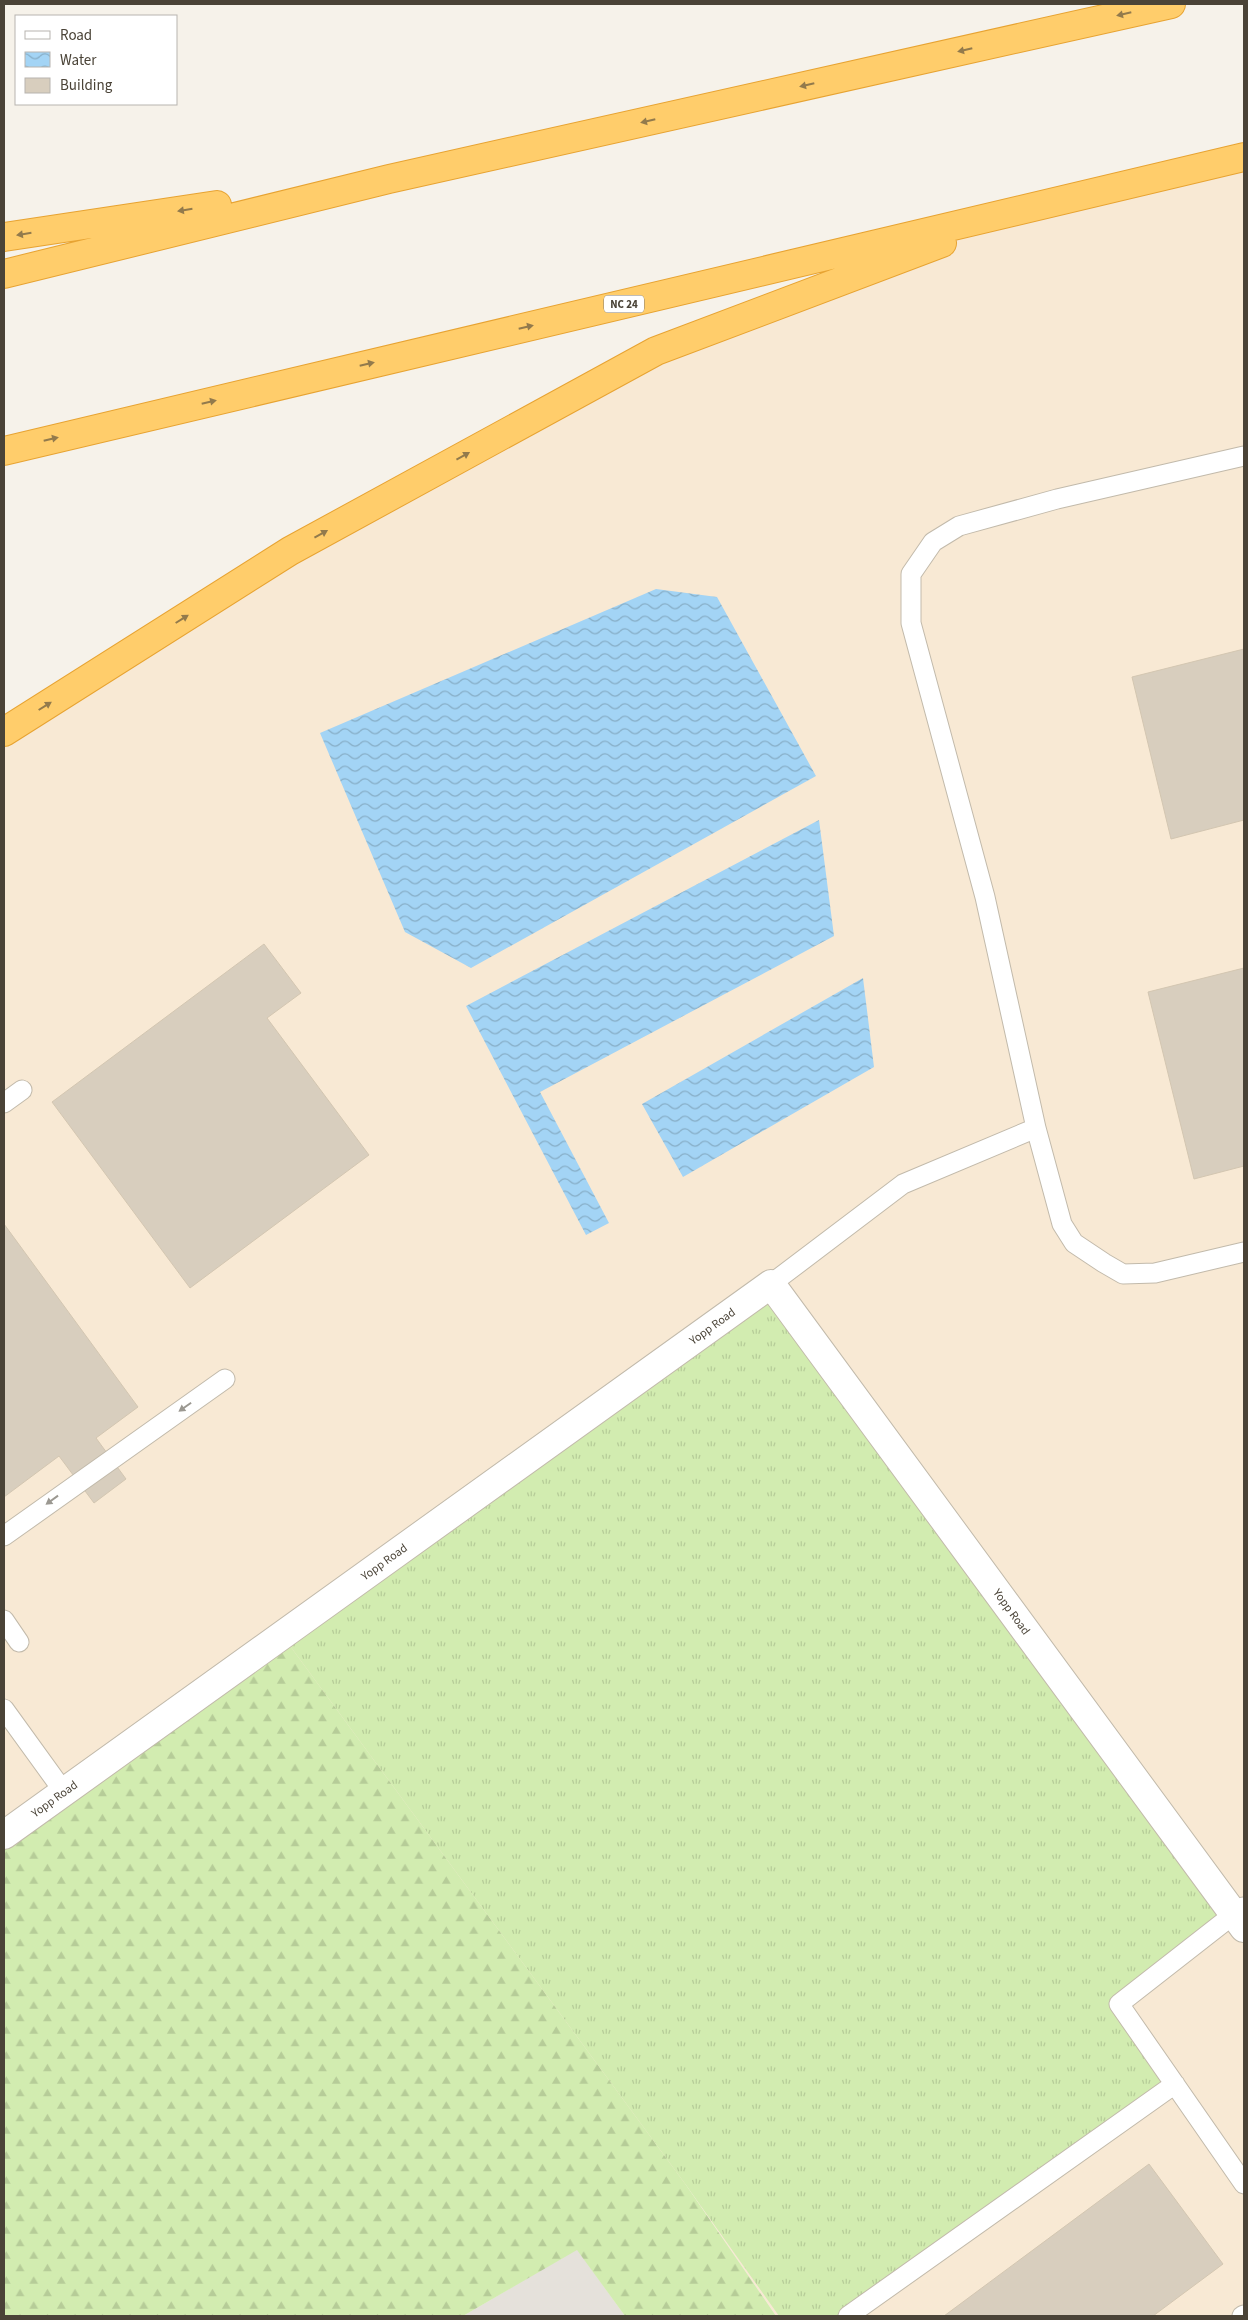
<svg xmlns="http://www.w3.org/2000/svg" width="1248" height="2320" font-family="'Source Sans 3',sans-serif">
<style>
.commercial{fill:#f8e9d4}
.industrial{fill:#e5e1db}
.grass{fill:url(#grass-tufts)}
.forest{fill:url(#forest-firs)}
.water{fill:url(#water-waves)}
.building{fill:#d8cebe;stroke:#d3c6b1}
.lines{fill:none;stroke-linecap:round;stroke-linejoin:round}
.lane-casing{stroke:#c2baab;stroke-width:21}
.street-casing{stroke:#c2baab;stroke-width:30}
.highway-casing{stroke:#e7a332;stroke-width:30}
.lane{stroke:#fff;stroke-width:19}
.street{stroke:#fff;stroke-width:28}
.highway{stroke:#ffcd6b;stroke-width:28}
.oneway{fill:#927a4c}
.oneway2{fill:#9b9891}
.labels{text-anchor:middle;stroke-width:5;stroke-linejoin:round;paint-order:stroke}
.shield{fill:#fff;stroke:#807b73;stroke-width:1}
.shield-label{font-size:11px;font-weight:bold;fill:#4a4337}
.street-label{font-size:12px;fill:#4a4337;stroke:#fff}
</style>
<defs>
<pattern id="grass-tufts" width="24" height="20" patternUnits="userSpaceOnUse" patternTransform="scale(1.25)"><rect width="24" height="20" fill="#d2ecb0"/><path d="M3 7l-1-3M5 7V3M7 7l1-3M15 17l-1-3M17 17v-4M19 17l1-3" fill="none" stroke="#b6cc98"/></pattern>
<pattern id="forest-firs" width="22" height="20" patternUnits="userSpaceOnUse" patternTransform="scale(1.25)"><rect width="22" height="20" fill="#d2ecb0"/><path d="M5 1l3.5 6h-7zM16 11l3.5 6h-7z" fill="#b6cc98"/></pattern>
<pattern id="water-waves" width="16" height="10" patternUnits="userSpaceOnUse" patternTransform="scale(1.25)"><rect width="16" height="10" fill="#a3d4f5"/><path d="M0 5q4-4 8 0t8 0" fill="none" stroke="#87aec7"/></pattern>
</defs>
<rect width="100%" height="100%" fill="#f6f2ea"/>
<path class="commercial" d="M1244,157V2316H776L686,2185L4,1835V732L656,351L1049,203Z"/>
<path class="industrial" d="M577,2249L625,2316H463Z"/>
<path class="grass" d="M771,1284L1234,1914L1120,2004L1175,2084L848,2316H779L686,2185L282,1635Z"/>
<path class="forest" d="M282,1635L686,2185L776,2316H625L577,2250L463,2316H4V1835Z"/>
<path class="water" d="M656,589L717,597L816,776L471,968L405,932L320,733Z
M819,820L834,936L540,1092L609,1223L586,1235L466,1006Z
M863,978L874,1067L683,1177L642,1104Z"/>
<path class="building" d="M1244,649V820L1171,839L1132,677Z
M264,944L301,993L267,1018L369,1155L190,1288L52,1102Z
M1244,968V1166L1194,1179L1148,992Z
M4,1224L138,1407L96,1438L126,1479L94,1503L59,1456L4,1497Z
M1149,2164L1223,2264L1153,2316H944Z"/>
<g class="lines">
<defs>
<path id="lane" d="M4,1103L22,1090
M1036,1128L985,897L911,623V574L933,542L959,526L1057,499L1244,456
M771,1284L903,1184L1036,1128L1062,1224L1074,1243L1104,1263L1123,1274L1155,1273L1244,1252
M4,1536L225,1379
M4,1620L19,1642
M4,1709L64,1792
M1243,1907L1119,2004L1244,2184
M848,2316L1175,2084
M1242,2316L1244,2315"/>
<g id="street">
<path id="s1" d="M4,1835L771,1284L1244,1928"/>
</g>
<path id="highway" d="M4,237L217,205
M4,274L389,179L1171,4
M4,451L1244,157
M4,732L290,551L656,351L942,243"/>
</defs>
<use href="#lane" class="lane-casing"/>
<use href="#street" class="street-casing"/>
<use href="#highway" class="highway-casing"/>
<use href="#lane" class="lane"/>
<use href="#street" class="street"/>
<use href="#highway" class="highway"/>
</g>
<defs><path id="oneway-solid" d="M-6-.8H1V-3.2L6.5 0L1 3.2V.8H-6Z" transform="scale(1.25)"/></defs>
<g class="oneway">
<use href="#oneway-solid" transform="translate(1124 14) rotate(167)"/>
<use href="#oneway-solid" transform="translate(965 50) rotate(167)"/>
<use href="#oneway-solid" transform="translate(807 85) rotate(167)"/>
<use href="#oneway-solid" transform="translate(648 121) rotate(167)"/>
<use href="#oneway-solid" transform="translate(185 210) rotate(171)"/>
<use href="#oneway-solid" transform="translate(24 234) rotate(171)"/>
<use href="#oneway-solid" transform="translate(526 327) rotate(-13)"/>
<use href="#oneway-solid" transform="translate(367 364) rotate(-13)"/>
<use href="#oneway-solid" transform="translate(209 402) rotate(-13)"/>
<use href="#oneway-solid" transform="translate(51 439) rotate(-13)"/>
<use href="#oneway-solid" transform="translate(463 456) rotate(-29)"/>
<use href="#oneway-solid" transform="translate(321 534) rotate(-29)"/>
<use href="#oneway-solid" transform="translate(182 619) rotate(-32)"/>
<use href="#oneway-solid" transform="translate(45 706) rotate(-32)"/>
</g>
<g class="oneway2">
<use href="#oneway-solid" transform="translate(185 1407) rotate(145)"/>
<use href="#oneway-solid" transform="translate(52 1500) rotate(144)"/>
</g>
<g class="labels">
<rect class="shield" x="604" y="295.5" width="40" height="17" rx="4"/>
<g class="shield-label">
<text x="624" y="308">NC 24</text>
</g>
<g class="street-label">
<text dy="4" stroke="none"><textPath href="#s1" startOffset="872">Yopp Road</textPath></text>
<text dy="4" stroke="none"><textPath href="#s1" startOffset="468">Yopp Road</textPath></text>
<text dy="4" stroke="none"><textPath href="#s1" startOffset="1351">Yopp Road</textPath></text>
<text dy="4" stroke="none"><textPath href="#s1" startOffset="62">Yopp Road</textPath></text>
</g>
</g>
<rect width="1248" height="2320" fill="none" stroke="#4a4337" stroke-width="10"/>
<rect x="15" y="15" width="162" height="90" fill="#ffffff" stroke="#b7b4af"/>
<rect x="25" y="31" width="25" height="8" fill="#ffffff" stroke="#b7b4af"/>
<text x="60" y="40" font-size="15" fill="#4a4337">Road</text>
<rect x="25" y="52" width="25" height="15" fill="url(#water-waves)" stroke="#b7b4af"/>
<text x="60" y="65" font-size="15" fill="#4a4337">Water</text>
<rect x="25" y="78" width="25" height="15" fill="#d8cebe" stroke="#b7b4af"/>
<text x="60" y="90" font-size="15" fill="#4a4337">Building</text>
</svg>
